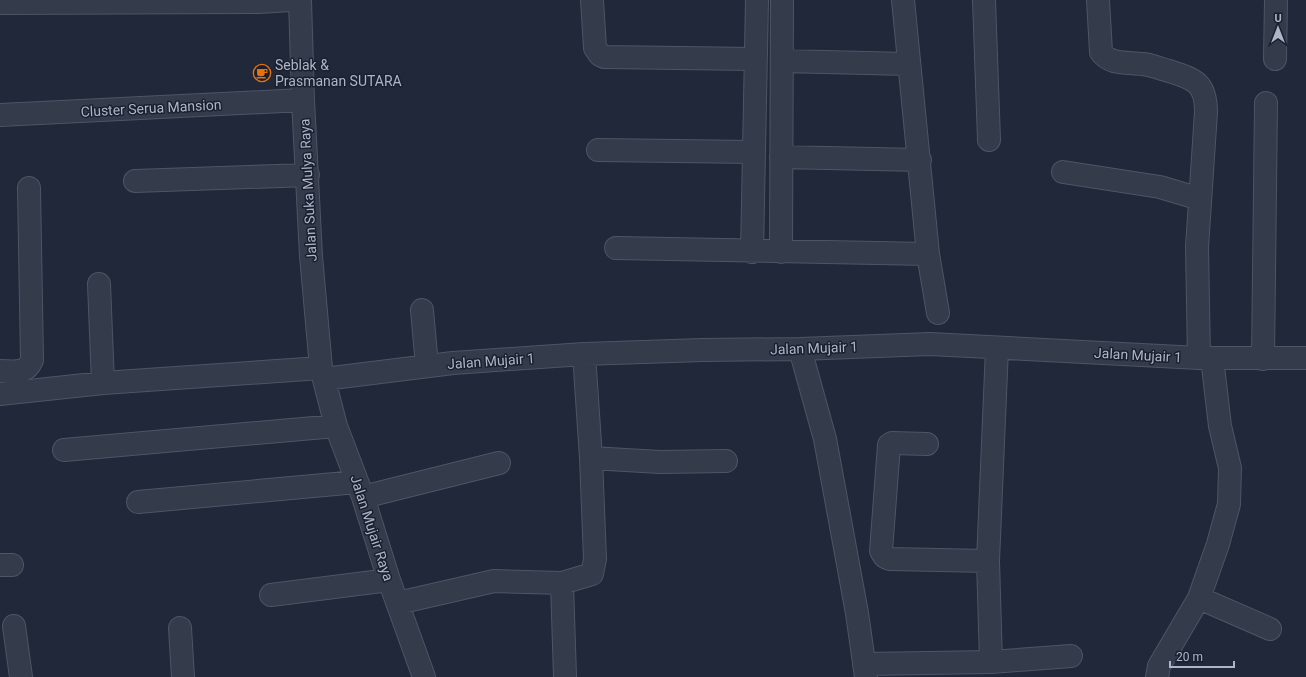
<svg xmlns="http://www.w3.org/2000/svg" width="1306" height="677" font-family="Roboto,sans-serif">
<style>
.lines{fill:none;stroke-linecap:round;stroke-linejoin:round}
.minor-casing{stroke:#4e5565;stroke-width:24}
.minor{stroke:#343b4a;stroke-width:22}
.labels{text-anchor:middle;stroke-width:3;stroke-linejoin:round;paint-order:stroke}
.poi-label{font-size:14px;fill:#aeb5c7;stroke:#19202f;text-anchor:start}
.street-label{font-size:14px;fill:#aeb5c7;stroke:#19202f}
</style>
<rect width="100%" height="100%" fill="#20283a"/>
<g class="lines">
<defs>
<path id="minor" d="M300,0L303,100L311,256L321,368L336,426L363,497L389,580L424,677
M592,0L595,48L600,55L604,57L754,59
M903,0L928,254L938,313
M984,0L989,140
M1098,0L1101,52C1110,65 1127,62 1143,64C1152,65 1161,69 1169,71C1194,79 1206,82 1206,112L1197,247L1199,358
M0,3L259,2L291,0
M1275,59L1276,0
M783,61L908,64
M0,115L303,100
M598,150L753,152
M781,157L920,160
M1063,172L1160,187L1200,199
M135,181L308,175
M616,248L928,254
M752,252L757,0
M781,252L782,0
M99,284L103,383
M422,310L427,366
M800,349L825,439L857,613L866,677
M1263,359L1266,103
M0,371C14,371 26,375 32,360L29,188
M324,379L453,363L584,354L702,350L800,349L930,344L1199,358H1306
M0,394L103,383L321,368
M927,444L892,443L889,445L881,551L885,557L890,559L988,561
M64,450L336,426
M591,458L660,462L726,461
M363,497L499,463
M138,502L357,482
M0,565H12
M562,583L565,677
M271,595L389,580
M1199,598L1270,629
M398,603L494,581L562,583L592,574L595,559L591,458L584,354
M14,626L21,677
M180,628L183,677
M991,662L988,561L997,348
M864,664L991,662L1071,656
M1157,677L1159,666L1199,598L1218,544L1229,504L1230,468L1220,426L1212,358"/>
</defs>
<use href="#minor" class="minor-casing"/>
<use href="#minor" class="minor"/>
</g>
<defs>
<symbol id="cafe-ring" viewBox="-11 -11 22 22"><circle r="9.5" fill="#19202f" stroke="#e8710a" stroke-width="1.5"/><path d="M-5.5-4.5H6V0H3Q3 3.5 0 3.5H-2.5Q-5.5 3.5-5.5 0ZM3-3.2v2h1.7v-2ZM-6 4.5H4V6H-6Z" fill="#e8710a"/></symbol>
</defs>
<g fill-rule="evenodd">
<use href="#cafe-ring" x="252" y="63" width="20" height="20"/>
</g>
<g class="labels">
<g class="poi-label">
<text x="275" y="70">Seblak &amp;<tspan x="275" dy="16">Prasmanan SUTARA</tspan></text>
</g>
<g class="street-label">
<text transform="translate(151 108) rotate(-3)" y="5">Cluster Serua Mansion</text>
<text transform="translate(308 190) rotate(-93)" y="5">Jalan Suka Mulya Raya</text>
<text transform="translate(814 348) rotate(-2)" y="5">Jalan Mujair 1</text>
<text transform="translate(1138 355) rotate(3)" y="5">Jalan Mujair 1</text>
<text transform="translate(491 361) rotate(-4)" y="5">Jalan Mujair 1</text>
<text transform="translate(372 528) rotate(72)" y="5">Jalan Mujair Raya</text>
</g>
</g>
<g transform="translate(1278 28)" stroke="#19202f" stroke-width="3" paint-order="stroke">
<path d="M0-3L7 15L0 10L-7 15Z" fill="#aeb5c7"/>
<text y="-6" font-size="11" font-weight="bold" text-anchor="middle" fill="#aeb5c7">U</text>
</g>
<path d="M1170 661v6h64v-6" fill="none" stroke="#aeb5c7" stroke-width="2"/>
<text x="1176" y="661" font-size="12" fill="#aeb5c7" stroke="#19202f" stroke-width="3" paint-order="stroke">20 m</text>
</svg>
